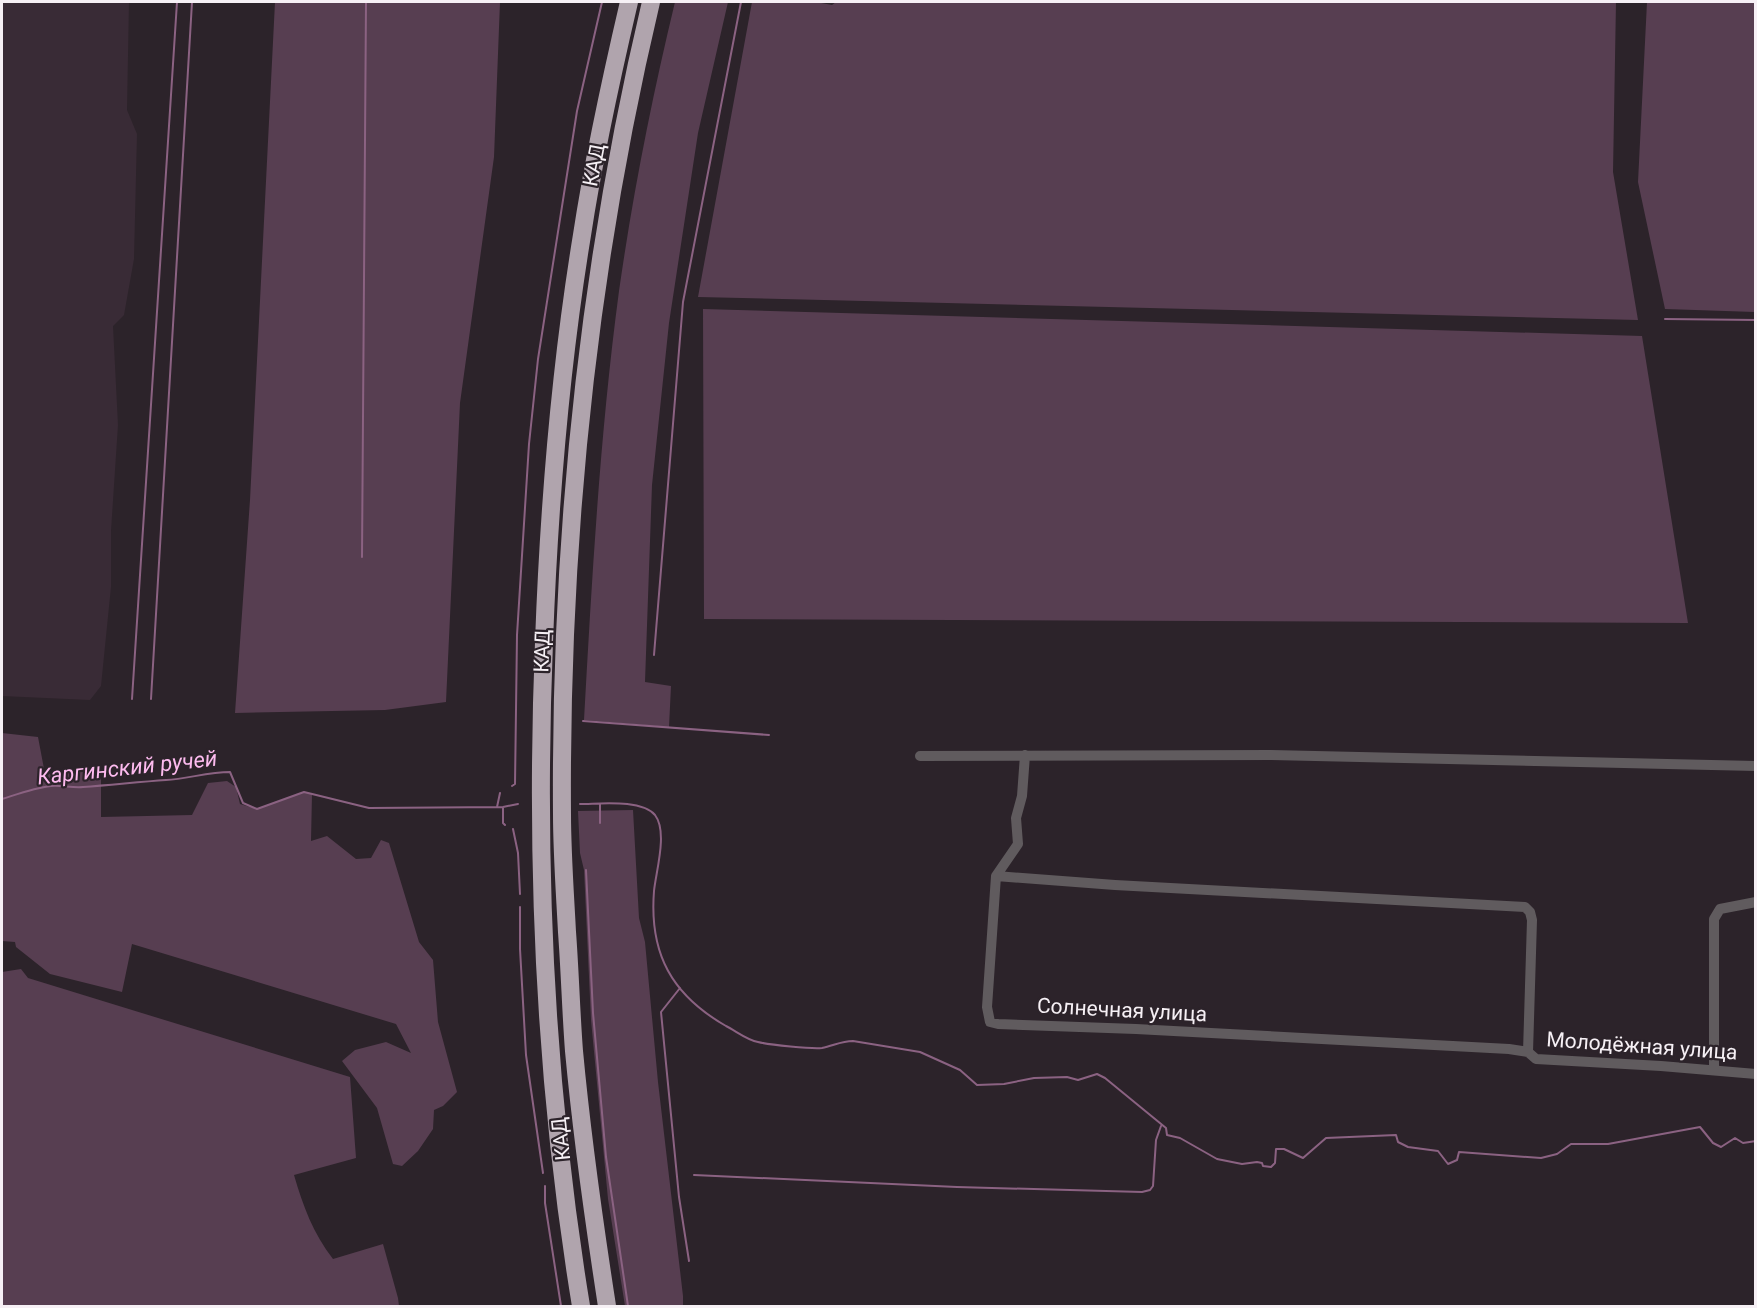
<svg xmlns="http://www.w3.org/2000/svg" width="1757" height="1308" font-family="Roboto,sans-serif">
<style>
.built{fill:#392b36}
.green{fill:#573e51}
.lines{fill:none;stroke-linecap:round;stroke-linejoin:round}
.stream{stroke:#8b6282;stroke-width:2}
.minor{stroke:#605b5e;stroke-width:10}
.motorway{stroke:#b0a4ad;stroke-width:18}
.labels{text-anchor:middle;stroke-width:4.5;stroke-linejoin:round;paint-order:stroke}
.street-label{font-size:21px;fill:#f6f0f5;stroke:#2c232a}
.water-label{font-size:22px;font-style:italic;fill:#fdbbef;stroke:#2c232a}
</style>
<rect width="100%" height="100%" fill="#2c232a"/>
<path class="built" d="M2,2H129L127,110L137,134L134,259L124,315L113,326L118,425L111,531V587L101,686L90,700L2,696Z"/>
<path class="green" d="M275,2H500L494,157L460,403L446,702L385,710L235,713L250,500Z
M675,2H728L698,133L669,323L652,485L645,682L671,686L669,727L584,720C592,577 600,433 619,291C633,193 652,97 675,2Z
M752,2H816L832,5L836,2H1616L1613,172L1638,320L698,297Z
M1647,2H1755V312L1665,309L1638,182Z
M703,309L1642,336L1688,623L704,619Z
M2,733L38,737L45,774L101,771V817L192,815L208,783L227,781L236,787L240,804L257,809L304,792L312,794L311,841L327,836L356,859L371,858L381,840L389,843L419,942L433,960L438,1022L457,1092L443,1106L434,1110L433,1129L418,1151L402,1166L393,1164L377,1108L342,1061L355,1050L386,1042L411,1053L396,1024L132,944L122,992L50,974L16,947L15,942L2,941Z
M633,810L639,918L645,942L658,1082L683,1296V1306H625L608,1199L591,1020L584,870L580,853L578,811Z
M21,969L28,978L350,1077L356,1158L294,1175C303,1206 313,1233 333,1259L383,1244L398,1298L399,1306H2V972Z"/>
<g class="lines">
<path class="stream" d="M1665,319L1756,320
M362,557L366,2
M654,655L683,302L741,2
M132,699L177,2
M151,699L192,2
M583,721L769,735
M512,786L515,784L517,635L529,444L538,359L577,111L602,2
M2,799C18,794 34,788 51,786C61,785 72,788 83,787C111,785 138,782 166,780C187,779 208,772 230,772L243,803L257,809L304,792L369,808L503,807L518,804
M580,804C600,804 641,799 655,815C668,832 656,871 654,891C649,954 672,995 726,1026C736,1031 747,1040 758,1042C770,1045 811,1049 822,1048C833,1046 841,1041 853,1041L920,1052L960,1070L977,1085L1004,1084L1034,1078L1067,1077L1078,1080L1097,1074L1105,1078L1166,1128L1167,1135L1180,1138L1217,1159L1242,1164L1257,1162L1262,1163L1263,1166L1271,1167L1275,1163L1276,1149H1284L1303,1158L1326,1138L1396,1135L1398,1142L1408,1147L1438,1151L1448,1164L1457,1160L1459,1152L1541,1158L1557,1154L1571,1144H1608L1700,1127L1713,1143L1721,1147L1735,1138L1743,1143L1756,1141
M600,804V823
M497,807L500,793
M503,807V823L505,825
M513,829L518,853L520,894
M586,870L593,1013L606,1157L628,1306
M520,907V949L526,1055L543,1173
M680,988L661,1012L679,1197L689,1261
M694,1175L957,1187L1142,1192L1150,1190L1153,1186L1156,1140L1161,1126
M545,1186V1203L561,1306"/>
<path class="minor" d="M1025,755L1022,796L1016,818L1018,844L996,876L987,1007L990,1022L998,1024L1136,1029L1509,1049L1528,1052
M920,756L1271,755L1756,766
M996,876L1115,885L1525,907L1530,912L1532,920L1528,1052
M1528,1052L1536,1059L1661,1066L1756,1074
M1714,1070V919L1720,909L1756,902"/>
<path class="motorway" d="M581,1306C545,1087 535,864 544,642C549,505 560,369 582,235C594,156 611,79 629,2
M607,1306C594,1222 582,1137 574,1051C571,1012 570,972 567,932C565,893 562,853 562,814C560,540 588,267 651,2"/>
</g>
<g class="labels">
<g class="street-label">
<text transform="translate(594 165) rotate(-79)" y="7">КАД</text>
<text transform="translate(542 651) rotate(-88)" y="7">КАД</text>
<text transform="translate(1122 1010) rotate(3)" y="7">Солнечная улица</text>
<text transform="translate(1642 1046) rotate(4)" y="7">Молодёжная улица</text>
<text transform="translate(561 1139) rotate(-96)" y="7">КАД</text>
</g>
<g class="water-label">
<text transform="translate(127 767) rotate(-6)" y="8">Каргинский ручей</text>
</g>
</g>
<rect width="1757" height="1308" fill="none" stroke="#f6f0f5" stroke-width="6"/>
</svg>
